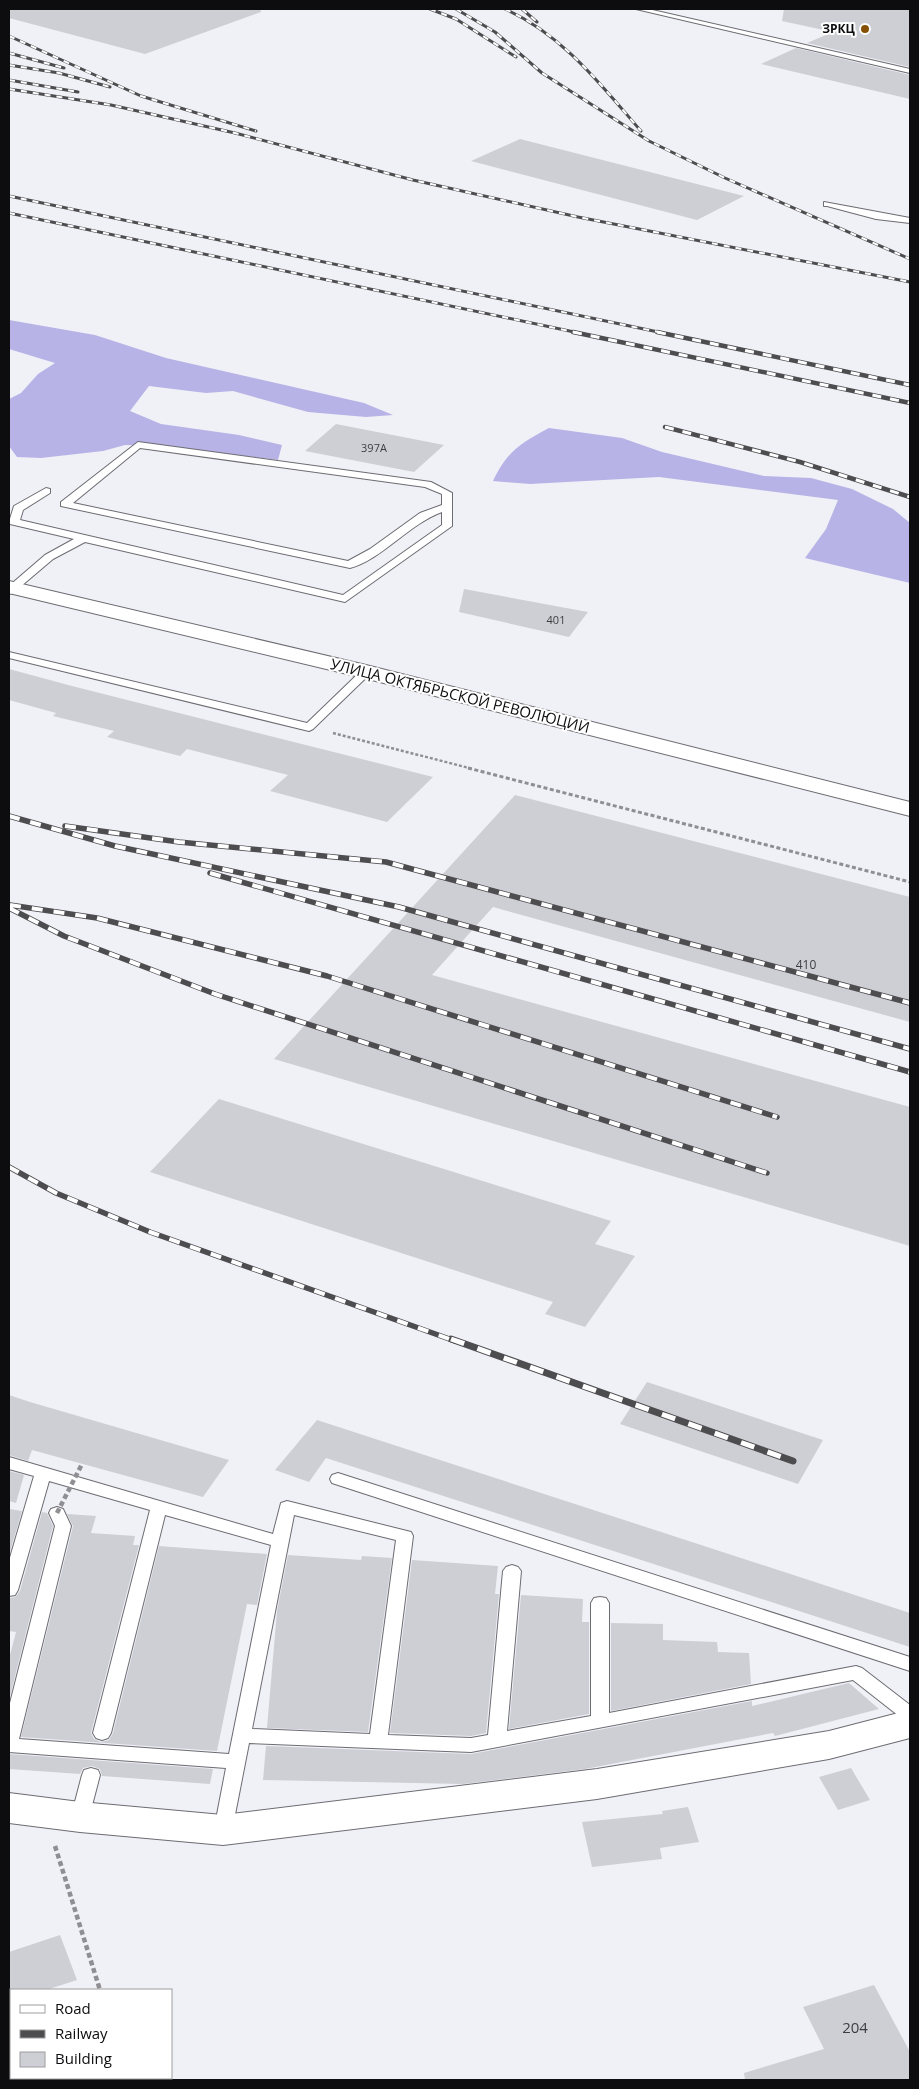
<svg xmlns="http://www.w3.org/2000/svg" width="919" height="2089" font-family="'Open Sans',sans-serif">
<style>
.forest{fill:#b7b3e7}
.building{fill:#ceced5}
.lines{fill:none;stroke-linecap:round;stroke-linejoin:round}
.lane-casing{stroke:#6c6c72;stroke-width:2}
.street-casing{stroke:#6c6c72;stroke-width:2}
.primary-casing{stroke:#6c6c72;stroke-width:2}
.path-far2{stroke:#8e8e93;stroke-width:2.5;stroke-dasharray:3 2;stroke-linecap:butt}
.path-far1{stroke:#8e8e93;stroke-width:3;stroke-dasharray:4 2.5;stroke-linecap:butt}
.path{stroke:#8e8e93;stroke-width:4.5;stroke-dasharray:5 3;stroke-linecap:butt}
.lane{fill:#fff;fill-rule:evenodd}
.street{fill:#fff;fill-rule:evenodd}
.primary{fill:#fff;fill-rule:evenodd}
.rail-far3-casing{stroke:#4d4d50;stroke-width:3}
.rail-far2-casing{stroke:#4d4d50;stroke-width:4.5}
.rail-far1-casing{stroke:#4d4d50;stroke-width:5.5}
.rail-casing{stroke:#4d4d50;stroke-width:7}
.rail-far3{stroke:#fff;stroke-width:2;stroke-dasharray:6;stroke-linecap:butt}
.rail-far2{stroke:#fff;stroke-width:3;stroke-dasharray:9;stroke-linecap:butt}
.rail-far1{stroke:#fff;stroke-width:4;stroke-dasharray:11;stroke-linecap:butt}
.rail{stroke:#fff;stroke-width:5;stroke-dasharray:14;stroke-linecap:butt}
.path-bridge{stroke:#8e8e93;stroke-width:4.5;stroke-dasharray:5 3;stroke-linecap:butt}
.poi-dot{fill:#875000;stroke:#fff;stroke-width:2}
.labels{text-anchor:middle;stroke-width:4;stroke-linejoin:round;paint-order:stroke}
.far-number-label{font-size:11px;fill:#3d3d40}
.far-poi-label{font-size:12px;font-weight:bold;fill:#0d0d0f;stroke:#fff;text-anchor:end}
.number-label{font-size:12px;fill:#3d3d40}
.street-label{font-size:15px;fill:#0d0d0f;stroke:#fff}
.near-number-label{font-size:15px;fill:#3d3d40}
</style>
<rect width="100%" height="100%" fill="#f0f0f7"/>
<path class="forest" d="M9,320L95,335L166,358L364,403L393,415L366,417L308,412L233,391L206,393L149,386L130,411L161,424L239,435L282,445L278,460L163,446L125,445L103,451L41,458L17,457L9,446V399L21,393L38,374L55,363L9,349Z
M549,428L622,438L662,452L764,476L811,478L852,489L893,509L910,523V583L805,558L826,529L838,500L659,477L530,484L493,481C507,451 521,443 549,428Z"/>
<path class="building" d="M9,9H260L261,12L145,54L9,18Z
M784,9H910V67L807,43L833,32L782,21Z
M796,48L910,75V99L761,64Z
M520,139L744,196L697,220L471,161Z
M336,424L444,445L414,472L305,451Z
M464,589L588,612L569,637L459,612Z
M9,669L72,686L433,777L387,822L270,791L288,775L187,749L180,756L107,737L114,731L53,716L56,713L9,700Z
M515,795L910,897V1022L493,907L432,975L910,1107V1246L274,1059Z
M219,1099L611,1221L595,1244L635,1256L585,1327L545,1314L553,1302L150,1172Z
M647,1382L823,1440L798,1484L620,1424Z
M9,1395L30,1402L229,1460L203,1497L32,1450L28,1461L9,1455Z
M317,1420L910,1613V1647L326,1458L309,1482L275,1470Z
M9,1471L24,1475L16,1503L9,1501Z
M9,1509L22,1511L9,1555Z
M42,1512L47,1513L53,1526L9,1700V1659L16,1632L9,1631V1598L15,1597L20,1591Z
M67,1514L96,1516L91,1533L135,1536L133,1545H139L91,1733L94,1739L101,1742L109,1740L113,1733L159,1546L267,1554L257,1605L247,1604L217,1751L21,1737L73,1526Z
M288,1555L361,1560L362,1556L392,1558L368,1732L267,1728L277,1611Z
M412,1560L498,1566L495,1594H499L486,1733L471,1736L390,1733Z
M521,1595L583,1599L582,1622H589V1714L509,1729Z
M611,1623L663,1624V1640L717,1642L718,1652L749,1653L751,1684L611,1711Z
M849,1683L879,1709L775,1736L773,1733L585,1769L463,1784L263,1780L266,1746L471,1754L752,1701V1706Z
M9,1754L213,1769L210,1784L102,1776L100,1769L92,1766L83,1768L80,1774L9,1769Z
M851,1768L870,1800L838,1810L819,1777Z
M688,1807L699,1842L660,1848L662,1859L592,1867L582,1822L663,1814L662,1811Z
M60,1935L77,1980L46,1990H9V1952Z
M874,1985L910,2052V2080H745L744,2073L824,2049L803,2007Z"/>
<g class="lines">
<defs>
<path id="lane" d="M636,9H648L910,69V73Z
M824,202L910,218V223L876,219L827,206H824Z
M138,442L431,482L452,493V526L345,602L85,542L53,559L13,593L9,594V586L45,555L74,539L10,524L9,522L14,506L46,488L50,489V493L23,510L20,520L343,595L442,525V512C409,524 381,560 350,568L61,506V502ZM140,448L425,487L442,494V505L420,513L370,549L348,561L73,503Z
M9,652L307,723L362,670L366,669L372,672L313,729L309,731L9,658Z
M9,1457L273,1534L281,1503L287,1501L411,1532L413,1536L388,1735L471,1738L488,1735L503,1571L506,1567L512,1565L518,1567L521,1571L507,1731L591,1716V1603L594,1598L600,1597L606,1598L609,1603V1713L856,1666L862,1668L910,1705V1722L904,1720L853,1680L471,1752L249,1743L232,1830L230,1835L223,1838L216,1835L214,1830L226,1768L9,1752V1707L55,1526L49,1513L51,1509L57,1507L63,1509L71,1526L19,1739L229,1754L271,1545L165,1515L111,1733L108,1738L102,1740L96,1738L93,1733L150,1510L49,1481L18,1590L15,1595L9,1596V1561L34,1476L9,1469ZM294,1515L396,1540L370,1734L252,1729Z
M338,1473L910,1657V1671L332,1483L330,1479L332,1475Z
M91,1768L98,1770L100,1775L89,1817L87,1822L80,1825L73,1822L71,1817L82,1775L84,1770Z"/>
<path id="street" d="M910,1710V1738L829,1759L597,1799L223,1845L80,1832L9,1823V1793L80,1802L223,1815L597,1769L829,1731Z"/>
<path id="primary" d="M9,581L366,665L910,802V816L364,678L9,593Z"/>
</defs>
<use href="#lane" class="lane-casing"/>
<use href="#street" class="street-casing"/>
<use href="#primary" class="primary-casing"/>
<path class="path-far2" d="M333,733L473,769"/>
<path class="path-far1" d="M468,768L910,882"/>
<path class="path" d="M55,1846L100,1990
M127,2078L128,2080"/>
<use href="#lane" class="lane"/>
<use href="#street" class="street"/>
<use href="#primary" class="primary"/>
<defs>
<path id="rail-far3" d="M430,9L456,19L516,57
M456,9L495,32L542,73L649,141L725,178L910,259
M505,9C563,35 600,84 641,131
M522,9L537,22
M9,36L141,96L256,131
M9,53L64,68
M9,65L59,73L110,87
M9,80L78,92
M9,89L111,105L235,133L413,180L578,217L910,282
M9,196L663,333
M9,213L579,333"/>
<path id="rail-far2" d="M573,332L910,403
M657,332L910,385
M665,427L800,462L910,497"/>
<path id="rail-far1" d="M9,816L115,846L399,907L910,1049
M65,826L179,842L386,862L910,1003
M210,873L910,1072
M10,905L97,918L327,976L777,1117
M9,908L64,936L215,994L767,1173
M9,1167L56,1193L150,1232L455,1341"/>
<path id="rail" d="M451,1339L793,1461"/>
</defs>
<use href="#rail-far3" class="rail-far3-casing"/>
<use href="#rail-far2" class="rail-far2-casing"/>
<use href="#rail-far1" class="rail-far1-casing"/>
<use href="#rail" class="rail-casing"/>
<use href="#rail-far3" class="rail-far3"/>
<use href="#rail-far2" class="rail-far2"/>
<use href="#rail-far1" class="rail-far1"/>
<use href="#rail" class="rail"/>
<path class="path-bridge" d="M57,1513L82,1464"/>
</g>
<circle class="poi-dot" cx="865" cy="29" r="5"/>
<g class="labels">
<g class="far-number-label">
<text x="374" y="452">397А</text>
<text x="556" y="624">401</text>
</g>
<g class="far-poi-label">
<text x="855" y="33">ЗРКЦ</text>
</g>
<g class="number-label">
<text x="806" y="969">410</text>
</g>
<g class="street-label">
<text transform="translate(460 696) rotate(14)" y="5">УЛИЦА ОКТЯБРЬСКОЙ РЕВОЛЮЦИИ</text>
</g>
<g class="near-number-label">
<text x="855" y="2033">204</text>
</g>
</g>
<rect width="919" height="2089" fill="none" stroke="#0d0d0f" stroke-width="20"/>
<rect x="10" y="1989" width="162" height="90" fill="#ffffff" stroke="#9e9e9f"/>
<rect x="20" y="2005" width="25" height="8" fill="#ffffff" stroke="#9e9e9f"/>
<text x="55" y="2014" font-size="15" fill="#0d0d0f">Road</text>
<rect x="20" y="2030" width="25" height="8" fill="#4d4d50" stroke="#9e9e9f"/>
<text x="55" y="2039" font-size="15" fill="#0d0d0f">Railway</text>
<rect x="20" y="2052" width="25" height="15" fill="#ceced5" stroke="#9e9e9f"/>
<text x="55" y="2064" font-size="15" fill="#0d0d0f">Building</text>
</svg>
